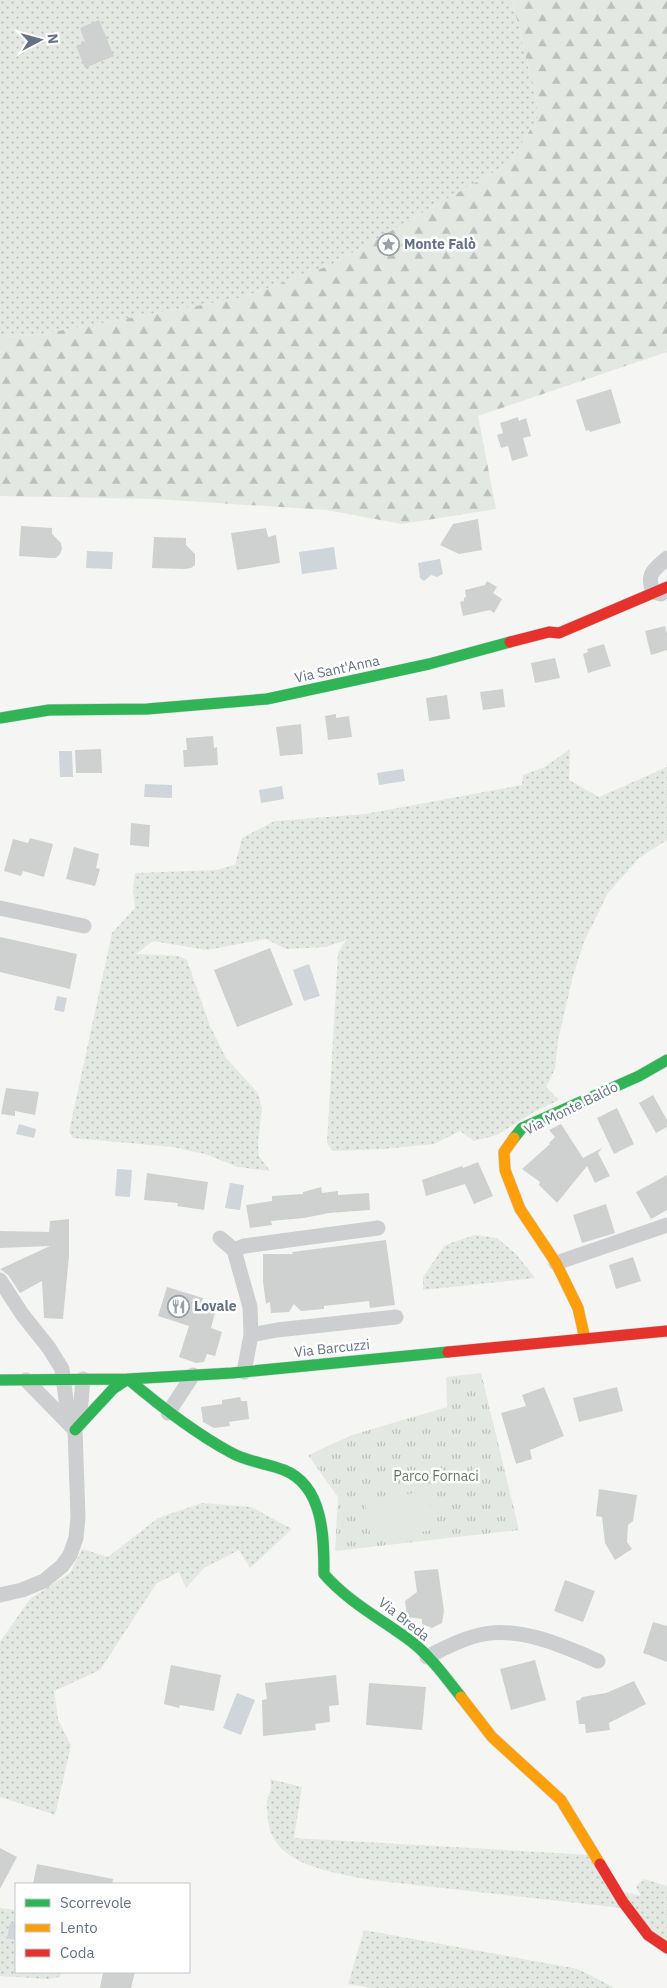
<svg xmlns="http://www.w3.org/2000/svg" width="667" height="1988" font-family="'IBM Plex Sans',sans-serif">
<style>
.grass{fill:url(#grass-dots)}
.forest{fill:url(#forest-firs)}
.park{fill:url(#park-tufts)}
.pitch{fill:#e4e8e2}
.water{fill:#cfd5d9}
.building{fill:#cfd1d1}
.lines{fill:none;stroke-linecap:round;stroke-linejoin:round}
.fast-casing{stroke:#d2d3d4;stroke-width:12}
.slow-casing{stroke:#d2d3d4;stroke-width:12}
.jam-casing{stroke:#d2d3d4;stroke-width:12}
.street{stroke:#cdcecf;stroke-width:15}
.fast{stroke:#30b455;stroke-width:11}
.slow{stroke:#ff9f0a;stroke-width:11}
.jam{stroke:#e5322d;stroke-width:11}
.labels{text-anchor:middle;stroke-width:5;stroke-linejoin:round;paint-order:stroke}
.poi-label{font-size:14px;font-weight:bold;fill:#657184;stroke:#fff;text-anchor:start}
.street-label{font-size:14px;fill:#657184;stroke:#fff}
.park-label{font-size:14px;fill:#647b64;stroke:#fff}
</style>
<defs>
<pattern id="grass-dots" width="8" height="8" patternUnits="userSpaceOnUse" patternTransform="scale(1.25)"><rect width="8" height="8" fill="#e4e8e2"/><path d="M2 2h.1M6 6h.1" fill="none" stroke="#bcc0bd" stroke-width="1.8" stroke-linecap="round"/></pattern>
<pattern id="forest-firs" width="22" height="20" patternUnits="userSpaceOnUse" patternTransform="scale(1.25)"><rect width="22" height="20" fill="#e4e8e2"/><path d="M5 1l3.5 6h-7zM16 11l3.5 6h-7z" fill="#bcc0bd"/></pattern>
<pattern id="park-tufts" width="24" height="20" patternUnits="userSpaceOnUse" patternTransform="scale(1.25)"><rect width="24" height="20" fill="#e4e8e2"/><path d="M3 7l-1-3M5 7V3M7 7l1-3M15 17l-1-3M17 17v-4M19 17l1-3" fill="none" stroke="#bcc0bd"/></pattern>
</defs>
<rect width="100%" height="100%" fill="#f5f5f4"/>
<path class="grass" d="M0,0H511L518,23L539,115L510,163L331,265L240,298L36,335L0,337Z
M570,749L569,780L599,797L667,767V840L639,858L608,893L584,942L573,976L558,1040L555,1069L546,1087L559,1100L532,1113L497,1135L474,1141L460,1131L434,1144L383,1149L332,1151L327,1143L338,953L346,940L326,947L286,949L266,939L207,950L153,941L136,954L179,956L187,960L210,1026L226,1058L258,1093L262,1108L258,1142L259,1156L270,1171L238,1167L205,1154L173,1147L73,1138L69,1132L112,933L135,908L133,890L135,873L216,870L235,865L242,838L275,821L365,814L522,785L523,775L545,767Z
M475,1235L497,1238L516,1254L535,1278L423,1290V1277L445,1245Z
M202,1503L251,1507L292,1529L250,1568L239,1550L204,1568L186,1588L179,1572L156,1584L100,1670L54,1691L58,1719L71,1746L55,1815L0,1797V1642L30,1599L70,1573L82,1549L108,1557L158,1518Z
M270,1779L302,1787L294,1838L591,1855L622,1908L371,1880C340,1874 286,1867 272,1835C268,1828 268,1817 267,1809C265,1797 274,1792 270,1779Z
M644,1879L667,1886V1949L618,1890L641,1896L636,1886Z
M0,1908L16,1910V1972H61L60,1977L48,1979L0,1976Z
M364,1930L578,1969L615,1988H372L348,1984Z"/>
<path class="forest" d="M511,0H667V352L478,416L496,509L402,524L327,510L155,499L0,496V337L36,335L240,298L331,265L510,163L539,115L518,23Z"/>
<path class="park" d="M481,1373L519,1530L335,1551L338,1497L308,1455L352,1435L447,1407L446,1377Z"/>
<path class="pitch" d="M428,1491L434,1530L371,1539L365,1501Z"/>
<path class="water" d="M334,547L337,569L302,574L299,552Z
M87,551L113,552L112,569L86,568Z
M440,559L443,574L437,577L431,575L424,581L420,578L418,563Z
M59,751H72L73,777H60Z
M403,769L405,781L379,785L377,773Z
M145,784L172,785V798L144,797Z
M282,786L284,799L261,803L259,790Z
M309,964L320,996L304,1001L293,970Z
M57,996L67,998L64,1012L54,1010Z
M19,1124L36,1129L34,1138L16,1134Z
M117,1169L132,1170L130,1197L115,1196Z
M230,1183L244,1185L240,1210L225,1208Z
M237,1693L255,1700L241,1735L223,1728Z
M10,1923L16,1924V1940L7,1938Z"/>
<path class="building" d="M99,20L114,56L85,68L76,46L85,42L80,28Z
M611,389L621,423L590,432L589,430L586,431L576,400Z
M518,417L519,421L526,418L531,436L523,438L528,456L512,461L508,446L501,448L497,435L503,433L500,423Z
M478,519L482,550L459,554L440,545L453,524Z
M21,526L52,528V534L61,543L62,549L60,554L56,558H50L19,556Z
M266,528L268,537L276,535L280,563L237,570L231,533Z
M154,537L186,538V545L195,554V565L191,568L185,569L152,568Z
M487,581L497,587L493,593L502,599L494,613L490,610L463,616L460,602L464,601V598L466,597L465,590L485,585Z
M665,626L667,634V650L651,655L645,631Z
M604,644L611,666L588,673L583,654L588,652L587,649Z
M555,658L560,678L535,683L531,663Z
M503,689L505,707L483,710L480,692Z
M447,695L450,719L429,721L426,698Z
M336,714V718L349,716L352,737L328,740L325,716Z
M301,724L303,754L280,756L276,727Z
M213,736L214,748L217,747L218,765L184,767L183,750H187L186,738Z
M101,749L102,773H76L75,750Z
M131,823L150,825L149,847L130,845Z
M30,838L53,844L44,877L23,871L21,876L4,871L13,839L28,843Z
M74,847L99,854L96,868L100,869L95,886L66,879Z
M0,937L77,954L70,989L0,972Z
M270,948L293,1005L237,1027L214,970Z
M6,1088L39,1092L35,1115L15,1111V1116L1,1114Z
M653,1095L667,1120V1127L656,1133L639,1103Z
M617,1108L634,1144L614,1154L597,1118Z
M561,1124L583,1158L602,1148L598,1153L610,1176L595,1183L587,1166L557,1203L539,1185L540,1182L522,1169L550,1144L549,1143L555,1137L549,1130Z
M478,1162L493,1196L474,1204L465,1184L426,1196L422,1180L462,1166L463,1168Z
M147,1173L208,1182L204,1210L177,1206L178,1203L144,1200Z
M667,1175V1210L651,1219L636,1192Z
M321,1187L322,1193L338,1191V1195L369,1193L370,1210L329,1213L304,1218L271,1221L272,1225L250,1228L246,1205L272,1201V1196L303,1194V1192Z
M606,1204L615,1233L582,1243L573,1215Z
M69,1219V1256L63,1319L44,1318L42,1281L20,1293L8,1275L0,1269L50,1246L0,1248V1231L49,1232L50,1221Z
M386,1240L395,1305L370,1308L369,1301L324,1306V1309L301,1311L294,1304L289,1312L271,1313L270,1302L266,1304L263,1282V1254H293L292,1252Z
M633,1257L641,1281L616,1289L609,1265Z
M167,1287L203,1298L199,1309L215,1313L211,1328L222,1332L215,1356L207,1354L204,1362L196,1363L179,1357L189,1326L158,1316Z
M544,1387L564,1436L530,1450L532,1459L516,1464L501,1413L526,1406L522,1395Z
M617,1387L623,1411L579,1422L573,1398Z
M240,1397L241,1401H247L249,1419L229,1422L230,1426L214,1428L203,1422L201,1407L222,1404V1400Z
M599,1489L637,1495L633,1521L628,1525L627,1542L632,1549L615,1560L605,1543L602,1517L596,1516Z
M438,1569L444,1611L442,1623L432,1628L422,1624V1619L407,1617L405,1601L417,1592L414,1571Z
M565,1580L595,1591L583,1622L554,1611Z
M653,1622L667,1626V1662L643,1653Z
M535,1660L546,1700L511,1710L500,1669Z
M171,1665L221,1675L214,1711L180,1705L179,1708L164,1704Z
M336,1675L339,1705L329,1706L330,1722L315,1724L316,1730L263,1736L262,1700L267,1699L265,1683Z
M634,1681L646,1704L609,1723L610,1730L586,1733L585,1724H579L576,1701L580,1700L582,1697L606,1693Z
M369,1683L426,1687L422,1730L366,1725Z
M0,1848L17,1857L0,1889Z
M37,1864L113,1879L112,1884H33Z
M103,1972H135L131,1988H100Z"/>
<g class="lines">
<defs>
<path id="fast" d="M0,718L49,710L147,709L267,699L429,664L510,642
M514,1138L522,1128L639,1076L667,1060
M128,1379C160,1406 193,1432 230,1452C247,1462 266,1463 284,1470C324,1486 324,1538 324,1574C348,1602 383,1620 412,1642C431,1657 446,1678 461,1697
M0,1380L128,1379L232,1373L448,1352
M75,1430L113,1389L128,1379"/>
<path id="slow" d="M514,1138L504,1152L505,1170L520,1209L556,1263L578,1308L585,1339
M461,1697L492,1737L561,1800L600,1864"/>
<path id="jam" d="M510,642L549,632L559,633L667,587
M448,1352L667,1331
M600,1864L623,1902L648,1935L667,1948"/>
</defs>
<use href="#fast" class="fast-casing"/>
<use href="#slow" class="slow-casing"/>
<use href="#jam" class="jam-casing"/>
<path class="street" d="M661,594L653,592C646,573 654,570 667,558
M0,908L84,926
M220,1238L234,1250L250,1307L251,1335L244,1372
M234,1250L244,1246L378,1228
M556,1263L667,1225
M0,1280L22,1314L49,1348L62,1369L68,1415L75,1430L78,1517L76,1538L70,1555L62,1566L44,1581L22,1590L0,1595
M251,1335L277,1330L396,1317
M26,1380L72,1427
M168,1413L193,1375
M75,1428L80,1414L83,1379
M427,1657C445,1648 463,1638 484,1634C522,1627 563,1646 598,1661"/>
<use href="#fast" class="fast"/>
<use href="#slow" class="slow"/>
<use href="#jam" class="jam"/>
</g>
<defs>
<symbol id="sight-ring" viewBox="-11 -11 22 22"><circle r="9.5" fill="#fff" stroke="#979fab" stroke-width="1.5"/><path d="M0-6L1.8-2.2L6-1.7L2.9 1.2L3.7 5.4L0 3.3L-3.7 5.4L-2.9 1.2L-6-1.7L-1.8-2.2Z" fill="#979fab"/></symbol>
<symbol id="restaurant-ring" viewBox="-11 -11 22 22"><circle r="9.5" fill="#fff" stroke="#979fab" stroke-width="1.5"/><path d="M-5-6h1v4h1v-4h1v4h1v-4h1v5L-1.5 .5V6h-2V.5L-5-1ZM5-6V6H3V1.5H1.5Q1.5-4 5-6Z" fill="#979fab"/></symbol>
</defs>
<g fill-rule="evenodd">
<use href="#sight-ring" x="376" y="232" width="25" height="25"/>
<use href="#restaurant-ring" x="166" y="1294" width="25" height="25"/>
</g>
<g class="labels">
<g class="poi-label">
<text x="404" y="249">Monte Falò</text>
<text x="194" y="1311">Lovale</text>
</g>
<g class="street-label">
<text transform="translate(337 669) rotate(-12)" y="5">Via Sant'Anna</text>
<text transform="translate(571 1108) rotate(-26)" y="5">Via Monte Baldo</text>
<text transform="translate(332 1348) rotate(-6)" y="5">Via Barcuzzi</text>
<text transform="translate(404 1619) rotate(38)" y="5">Via Breda</text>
</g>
<g class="park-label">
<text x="436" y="1481">Parco Fornaci</text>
</g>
</g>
<rect x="15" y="1883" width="175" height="90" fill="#ffffff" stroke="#c1c6ce"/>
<rect x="25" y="1899" width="25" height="8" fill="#30b455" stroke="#c1c6ce"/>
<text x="60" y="1908" font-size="15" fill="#657184">Scorrevole</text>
<rect x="25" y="1924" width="25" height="8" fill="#ff9f0a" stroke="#c1c6ce"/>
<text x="60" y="1933" font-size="15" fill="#657184">Lento</text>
<rect x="25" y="1949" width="25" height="8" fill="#e5322d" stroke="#c1c6ce"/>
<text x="60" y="1958" font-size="15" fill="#657184">Coda</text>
<g transform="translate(40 40) rotate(84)" stroke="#ffffff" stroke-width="4" paint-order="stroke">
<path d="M0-4L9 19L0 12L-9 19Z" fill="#657184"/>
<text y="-8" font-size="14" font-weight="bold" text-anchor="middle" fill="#657184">N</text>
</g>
</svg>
